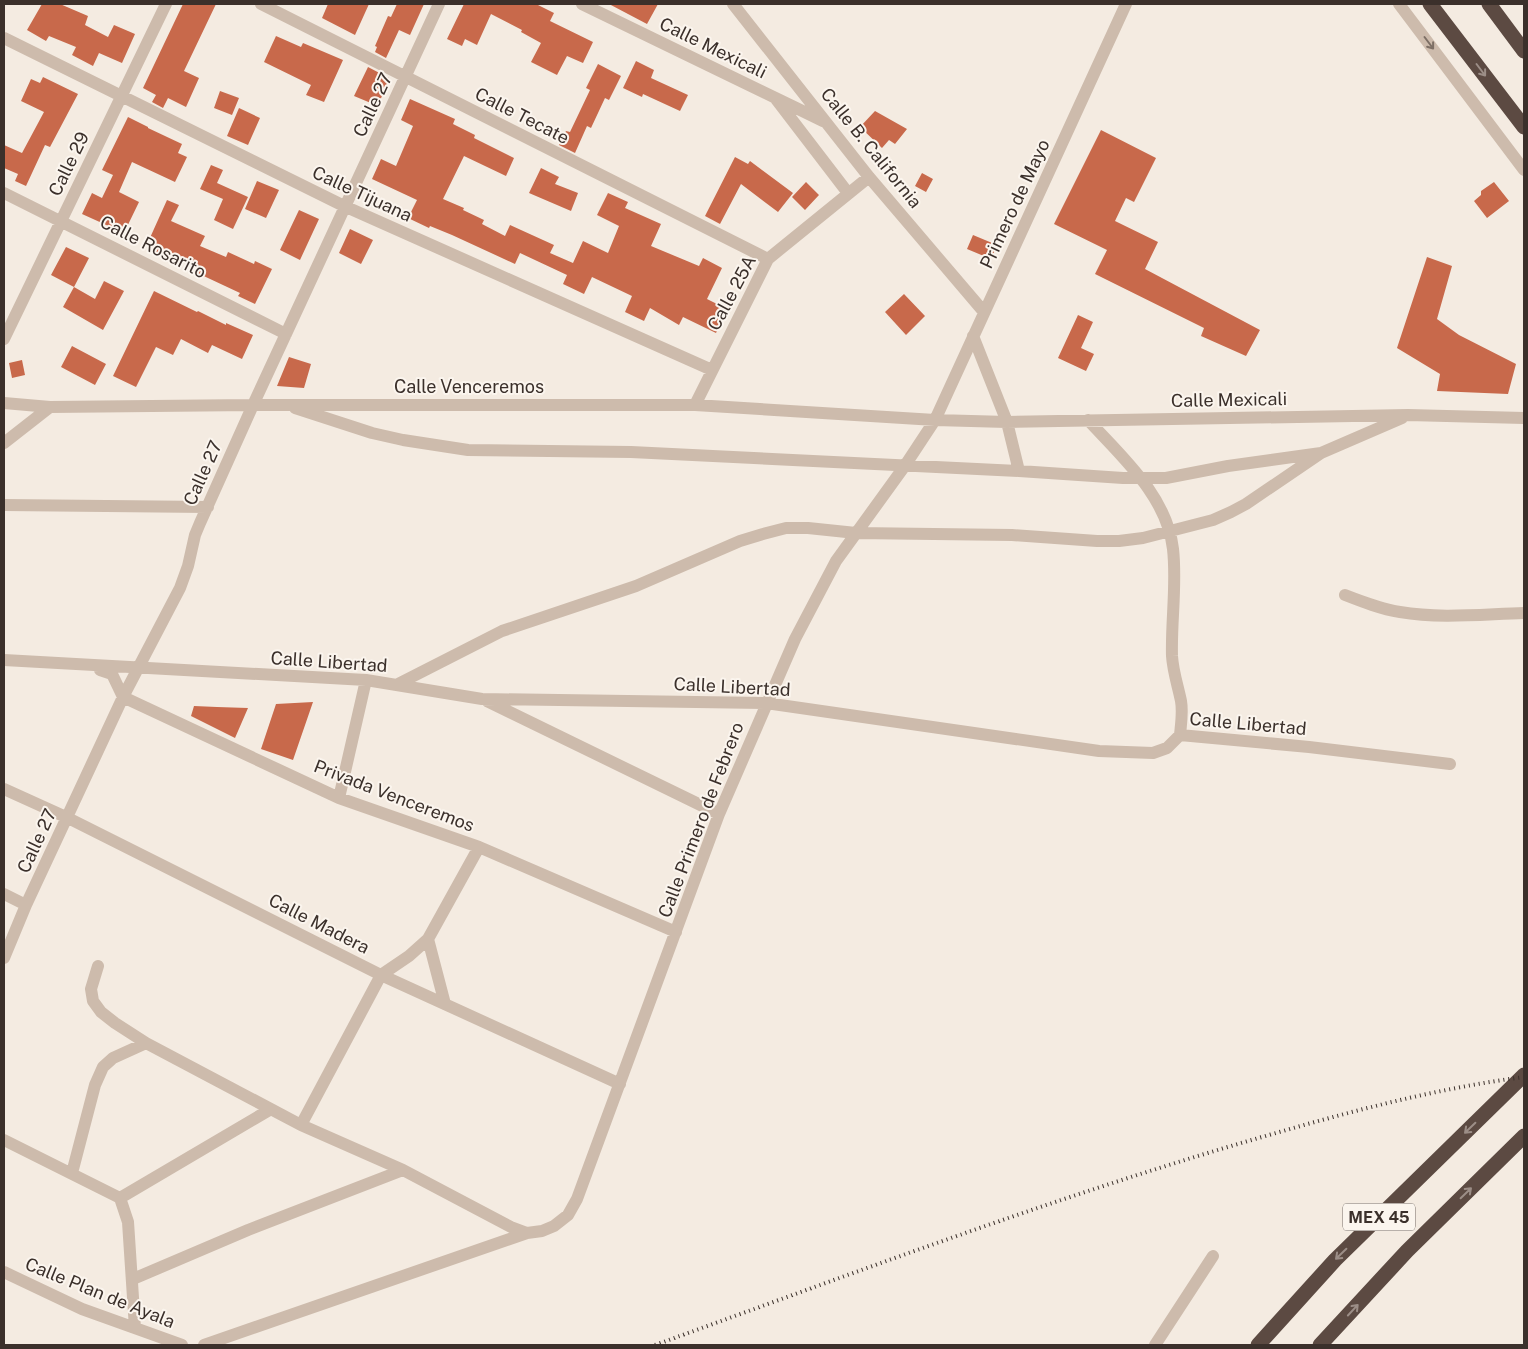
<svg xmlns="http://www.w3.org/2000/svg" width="1528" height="1349" font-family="'Public Sans',sans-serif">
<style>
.building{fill:#c8694b}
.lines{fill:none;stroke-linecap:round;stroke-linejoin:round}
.minor{stroke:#cdbbac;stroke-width:12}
.highway{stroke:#5c4a42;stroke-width:15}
.rail{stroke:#3b302b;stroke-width:4;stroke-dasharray:1 4;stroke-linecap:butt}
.oneway{stroke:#7d6f65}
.oneway2{stroke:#9c8e87}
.labels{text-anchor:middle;stroke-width:4;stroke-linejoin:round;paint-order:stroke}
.shield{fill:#fbf5ee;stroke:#756b66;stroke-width:1}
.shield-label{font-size:16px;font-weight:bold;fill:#3b302b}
.street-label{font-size:18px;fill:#3b302b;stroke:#fbf5ee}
</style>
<rect width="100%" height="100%" fill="#f4ebe1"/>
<path class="building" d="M42,4H60L88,16L85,25L108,37L114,25L135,34L122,63L99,53L93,66L72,55L76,47L49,36L46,41L27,30Z
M183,4H216L184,71L199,78L186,107L168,98L163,108L152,102L156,95L143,88Z
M328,4H369L355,35L322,18Z
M397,4H424L410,35L399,30L386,58L375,52L377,47L375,46L388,16L391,17Z
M464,4H536L554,13L550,21L593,42L583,63L567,56L557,75L531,62L541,43L521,32L522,30L491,14L477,45L465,39L462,46L447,39Z
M609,4H658L647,24Z
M276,36L301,47L303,43L343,60L324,102L306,95L311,85L264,62Z
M636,61L654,70L651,78L688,95L680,111L643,94L642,97L623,88Z
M598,64L621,76L609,100L605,98L591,128L587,126L575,153L559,145L566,131L570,132L590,90L586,88Z
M368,67L389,78L378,106L354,96Z
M43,77L78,94L50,147L45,145L26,186L15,181L18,174L4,168V145L22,153L44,112L21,101L31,79L40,83Z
M220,91L239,98L232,115L214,108Z
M410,99L455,119L453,124L475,135L474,138L514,158L506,176L464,156L443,199L464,208L463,210L484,220L482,224L505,236L510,225L554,245L550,253L573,263L583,241L608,253L619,226L597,215L608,193L628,202L625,208L661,224L651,246L699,266L703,258L722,268L707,299L727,309L716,333L683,317L679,325L650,308L644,321L625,312L632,296L592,277L584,294L563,284L567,275L520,253L515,264L452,235L430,226L429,228L408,218L417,200L372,179L381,159L396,166L413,126L401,120Z
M239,108L260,118L248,145L227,136Z
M875,111L907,129L895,144L889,140L882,148L860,127Z
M128,117L148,127V128L182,144L178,153L187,157L175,182L132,162L119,192L139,202L124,233L82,214L92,193L102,198L113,175L102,170Z
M1101,130L1156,158L1134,202L1126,198L1115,221L1158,242L1145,269L1260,330L1246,356L1201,336L1204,328L1095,274L1107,250L1054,224Z
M735,157L748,164L750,161L793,193L778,212L741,184L720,224L705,216Z
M211,165L223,170L217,183L248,197L233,229L214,220L223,199L200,189Z
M541,168L559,177L555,184L578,193L571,211L529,193Z
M922,173L933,179L926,192L915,186Z
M257,181L279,190L266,218L245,209Z
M806,182L819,195L805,210L792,197Z
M1494,182L1509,201L1487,218L1474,201L1481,195V191Z
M167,200L179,205L171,221L205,236L200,246L226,257L228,252L254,264L255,261L272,269L255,304L238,296L240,293L193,271L195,267L156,252L159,245L149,240Z
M299,210L319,219L300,260L280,250Z
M350,229L373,240L361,264L339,253Z
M973,235L997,245L991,259L967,249Z
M66,247L89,258L74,287L51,275Z
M1427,257L1452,266L1437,319L1459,335L1516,364L1508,394L1437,391L1440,374L1397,348Z
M104,281L124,291L103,330L63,307L74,287L95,299Z
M154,291L197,312L198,311L226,325V323L253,335L242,359L212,345L208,353L181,339L173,355L156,347L136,387L113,376Z
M904,294L925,316L906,335L885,312Z
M1078,315L1093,322L1081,348L1094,354L1086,371L1058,358Z
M72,346L106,364L95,385L61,367Z
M289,357L311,364L304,388L277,386Z
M22,360L25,375L12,378L9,363Z
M313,702L293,760L261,749L276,704Z
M194,706L217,707L248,708L235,738L191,716Z"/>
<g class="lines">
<path class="minor" d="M261,4L768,259
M582,4L823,121
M733,4L869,177L984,312
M1399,4L1524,170
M4,38L344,206L712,370
M776,99L848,193
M4,193L286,334
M4,339L166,4
M4,403L50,407L253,405H695L935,420L1007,422L1408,415L1524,418
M695,405L768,259L869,177
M295,408L372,433L403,440L468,450L631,452L1019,471L1007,422L973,336
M1088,420C1122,457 1167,496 1173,549C1177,584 1171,620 1172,656C1173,672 1178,686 1181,701C1183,712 1181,724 1180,735
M4,443L50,407
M1019,471L1123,478H1166L1228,466L1321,453L1402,418
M4,505L208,507
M1345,595C1363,602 1381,609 1400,612C1440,619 1484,614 1524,613
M4,660L366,680L482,699L766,703L1099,751L1153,753L1167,748L1180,735L1309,747L1450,764
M100,670L112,674L123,697L339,798L479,847L676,932
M396,685L502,631L636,586L740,541L763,534L786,528H808L856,533L1012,535L1097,541H1119L1143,538L1213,520L1231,512L1246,504L1321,453
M487,701L719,814
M4,789L68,818L381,975L620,1084
M339,798L366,680
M4,894L26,905
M428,939L445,1004
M4,958L26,905L123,697L180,588L188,566L195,535L200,523L253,405L439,4
M98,966L91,989L93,1001L101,1012L115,1023L146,1043L301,1125L403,1170L511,1227L527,1233L542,1231L554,1226L568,1215L577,1199L719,814L795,639L836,561L904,467L935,420L1126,4
M301,1125L381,975L409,956L428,939L479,847
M4,1140L120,1198L128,1222L135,1328
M72,1173L95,1085L103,1067L113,1058L146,1043
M120,1198L271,1109
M4,1272L82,1309L182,1345
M133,1279L248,1230L403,1170
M204,1345L527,1233
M1155,1345L1213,1256"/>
<path class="highway" d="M1430,4L1524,127
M1489,4L1524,51
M1258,1345L1335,1260L1524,1075
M1320,1345L1407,1251L1524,1136"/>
<path class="rail" d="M655,1345C846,1276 1036,1204 1231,1146C1327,1118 1424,1090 1524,1077"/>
</g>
<defs><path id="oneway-shaft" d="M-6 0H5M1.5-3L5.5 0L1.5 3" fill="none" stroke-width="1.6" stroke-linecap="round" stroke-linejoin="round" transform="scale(1.25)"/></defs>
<use class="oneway" href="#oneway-shaft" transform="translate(1429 43) rotate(53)"/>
<g class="oneway2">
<use href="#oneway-shaft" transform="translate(1481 70) rotate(53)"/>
<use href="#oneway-shaft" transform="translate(1470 1128) rotate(136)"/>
<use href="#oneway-shaft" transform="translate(1466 1193) rotate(-44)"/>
<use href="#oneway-shaft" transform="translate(1341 1254) rotate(136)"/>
<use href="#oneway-shaft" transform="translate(1353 1310) rotate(-47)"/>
</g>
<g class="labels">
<rect class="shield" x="1343" y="1203.5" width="72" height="27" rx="4"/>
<g class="shield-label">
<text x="1379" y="1223">MEX 45</text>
</g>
<g class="street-label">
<text transform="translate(713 48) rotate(26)" y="6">Calle Mexicali</text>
<text transform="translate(373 105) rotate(-65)" y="6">Calle 27</text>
<text transform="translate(522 116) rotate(27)" y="6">Calle Tecate</text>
<text transform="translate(871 148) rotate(51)" y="6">Calle B. California</text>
<text transform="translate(69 164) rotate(-64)" y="6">Calle 29</text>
<text transform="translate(362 194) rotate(25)" y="6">Calle Tijuana</text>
<text transform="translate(1015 204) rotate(-65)" y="6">Primero de Mayo</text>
<text transform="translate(153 247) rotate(27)" y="6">Calle Rosarito</text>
<text transform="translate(732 293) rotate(-62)" y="6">Calle 25A</text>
<text x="469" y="393">Calle Venceremos</text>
<text transform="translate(1229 400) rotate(-1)" y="6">Calle Mexicali</text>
<text transform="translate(203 473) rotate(-66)" y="6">Calle 27</text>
<text transform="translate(329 662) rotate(4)" y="6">Calle Libertad</text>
<text transform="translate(732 687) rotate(3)" y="6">Calle Libertad</text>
<text transform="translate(1248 724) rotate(5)" y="6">Calle Libertad</text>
<text transform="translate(394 796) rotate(21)" y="6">Privada Venceremos</text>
<text transform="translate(701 820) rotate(-69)" y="6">Calle Primero de Febrero</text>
<text transform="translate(37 841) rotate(-65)" y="6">Calle 27</text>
<text transform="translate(319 924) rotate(27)" y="6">Calle Madera</text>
<text transform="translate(100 1293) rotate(22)" y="6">Calle Plan de Ayala</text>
</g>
</g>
<rect width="1528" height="1349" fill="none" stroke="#3b302b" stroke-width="10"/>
</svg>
